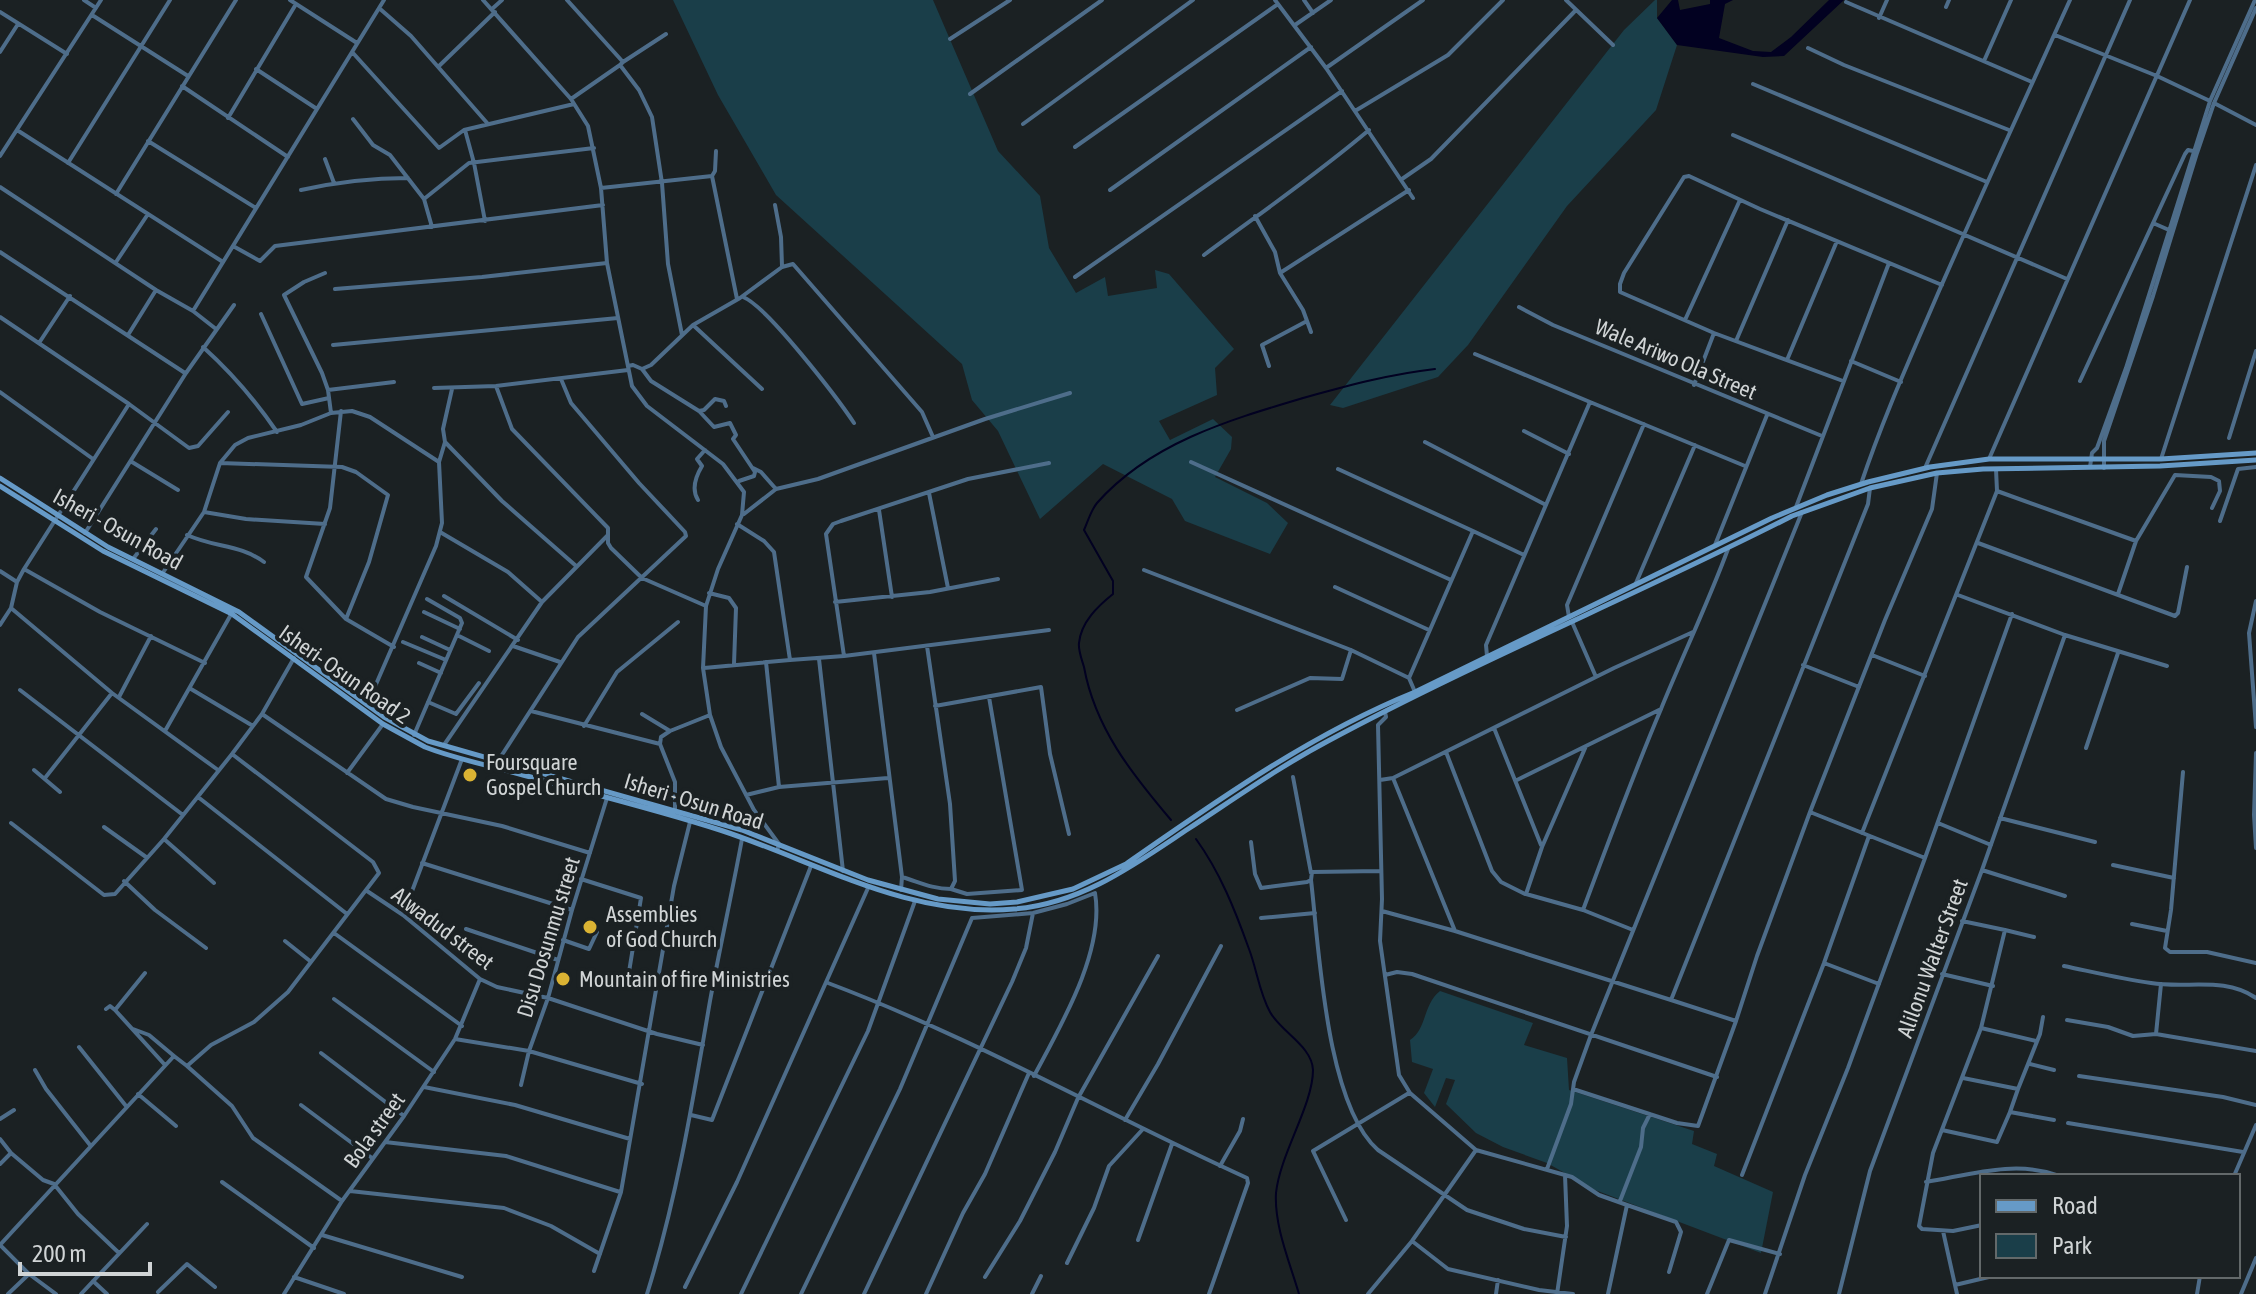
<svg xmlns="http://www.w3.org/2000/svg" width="2256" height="1294" font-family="'Asap Condensed',sans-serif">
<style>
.green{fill:#1a3e49}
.water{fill:#020121}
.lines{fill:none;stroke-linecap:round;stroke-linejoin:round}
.stream{stroke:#020121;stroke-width:2}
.street{stroke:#4e6d8a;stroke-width:4}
.secondary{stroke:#669ac7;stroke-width:5}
.poi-dot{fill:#dbb333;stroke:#1b2123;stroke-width:3}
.labels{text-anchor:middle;stroke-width:8;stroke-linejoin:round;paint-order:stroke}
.street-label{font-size:22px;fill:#d0d4d5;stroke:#1b2123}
.poi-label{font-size:22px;fill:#d0d4d5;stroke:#1b2123;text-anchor:start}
</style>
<rect width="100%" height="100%" fill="#1b2123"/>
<path class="green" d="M673,0H933L998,151L1040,196L1049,248L1076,293L1105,277L1108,296L1157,288L1155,270L1169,274L1234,349L1215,368L1217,395L1159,421L1170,440L1213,419L1232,437L1231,449L1215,477L1267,503L1288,523L1270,554L1185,521L1172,499L1103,464L1040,519L998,431L972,400L962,364L776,195L718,95Z
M1655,0H1657V18L1677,45L1656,110L1567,206L1468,345L1438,377L1343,408L1330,405L1624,30Z
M1440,991L1533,1023L1524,1045L1567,1058L1569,1090L1694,1131L1692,1144L1717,1154L1714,1166L1773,1192L1761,1253L1595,1190L1547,1163L1503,1147L1476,1133L1446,1104L1455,1080L1446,1078L1435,1107L1424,1093L1433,1069L1412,1062L1410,1040C1427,1029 1423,1004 1440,991Z"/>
<path class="water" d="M1672,0H1678L1680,10L1710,4V0H1733L1725,4L1719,38L1753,51L1771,52L1791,37L1829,0H1844L1784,56L1763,57L1677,45L1657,18Z"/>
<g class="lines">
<path class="stream" d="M1171,820C1132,774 1095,728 1084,667C1082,660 1078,650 1079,643C1081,622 1098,606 1113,594V581L1084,530C1088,521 1091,510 1097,503C1150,443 1229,420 1303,398C1347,386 1390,374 1435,369
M1196,839C1220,872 1235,910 1249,949C1257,970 1259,992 1270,1012C1281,1032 1312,1046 1313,1070C1313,1105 1280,1154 1276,1193C1274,1226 1290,1263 1299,1294"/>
<path class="street" d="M84,0L96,8
M290,0L357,43
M483,0L571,99L588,126L601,188L607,263L632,386L647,406L723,464L744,492L742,515L718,569L706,606L703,668L710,715L721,747L754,810L779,844L777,851
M567,0L623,62L620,65L639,90L652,117L662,183L668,264L682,335
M1275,0L1326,68L1413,198
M1304,0L1313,13
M1566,0L1613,45
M1846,2L2032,82
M1946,7L1949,0
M379,8L411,36L488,124
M492,9L502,0
M0,12L67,54
M92,15L188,76
M1879,18L1887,0
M1295,25L1331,0
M2055,35L2157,76L2210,101
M950,39L1010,0
M1808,48L1844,65L2009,130
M0,52L18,24
M353,53L439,148L464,130L574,104
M1984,61L2011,0
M623,62L666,34
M439,66L495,12
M1326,68L1423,0
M256,69L317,109
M1753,84L1987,182
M182,86L288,157
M970,94L1102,0
M571,99L620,65
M2214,103L2256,125
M1355,111L1448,55L1503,0
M228,118L296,4
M353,119L373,145L390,155L424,199L432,227
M1023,124L1193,0
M17,130L223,262
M465,130L474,163L485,221
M1733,135L2067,279
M148,141L256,208
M1075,147L1278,4
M716,151L715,171L712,176L737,299
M0,156L101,0
M325,159L334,183
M68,163L170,0
M1402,179L1431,159L1576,10
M0,187L156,290L193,311L216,329
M601,188L712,176
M301,190C337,182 371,178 408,178
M1110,190L1311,47
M116,194L236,0
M424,199L469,163L594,148
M775,205L781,237L782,266
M1255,216L1275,252L1280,273L1303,310L1311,332
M2153,223L2169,230
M233,246L260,261L275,246L603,205
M0,252L185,373
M1204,255C1259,214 1316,175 1369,130
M116,262L148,214
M325,273L304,282L284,295L322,373L328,390L331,413
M1280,273L1409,190
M1075,277L1342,91
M335,289L482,277L607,263
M743,297C767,306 838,399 854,423
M1519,307L1553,325L1822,436
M193,311L384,0
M261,314L302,404L329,398
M0,317L129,404L189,448L198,446L228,412
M1685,320L1740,200
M693,325L762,389
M128,335L156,290
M1736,341L1788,220
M39,343L70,296
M333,345L618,318
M203,347C232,373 255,400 277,432
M1475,354L1590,402
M1787,360L1837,241
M1851,361L1901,382
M628,366L633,365L642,369L651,365L693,325L740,298L782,267L793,264L922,412L933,437
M1269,366L1262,345L1307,321
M642,369L651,381L699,411L714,427L730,423L736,435L733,439L755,472L754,476L739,481
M1843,381L1714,333L1620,292V284L1624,273L1684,177L1689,176L1760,209L1942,285
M2080,381L2185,154L2188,150L2193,151
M1694,385L1714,333
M496,386L512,429L608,528V543L611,548L642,578L706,606
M434,388L496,386L628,370
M452,389L443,429L445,442L502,501L575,565
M328,390L394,382
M0,392L93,459
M129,404L24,569L17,582L11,608L112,693L218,770
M341,411L330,508L306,577L346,619L394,647
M699,411L704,410L715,399L724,401L726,406
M1524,431L1569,454
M2229,438L2256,351
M1425,442L1546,505
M1989,459L2190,0
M2161,459L2256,165
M132,462L178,490
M439,462L445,442
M1191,462L1451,580
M220,463L342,467L356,472L388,495L369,562L346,619
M2090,467L2092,453L2097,448L2126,368L2210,101L2255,0
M753,468L761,472L776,489
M1925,468L2130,0
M2104,468V441L2153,296L2197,153L2214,103L2256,8
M1338,469L1473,531
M1861,484C1883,418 1912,354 1939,291C1982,193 2026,97 2070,0
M1997,491L2136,541L2175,475L2211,477L2219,481L2220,491L2212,508
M929,493L948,588
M698,500C691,489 696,476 702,466L697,459L705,450
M1796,507L1889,263
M879,510L892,597
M204,512L246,519L325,524
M744,514L776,489L818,479L985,419L1070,393
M2220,521L2238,469L2256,467
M737,524L764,541L774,552L790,660L844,656L1049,630
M440,532L508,572L542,602
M85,533L186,373L234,305
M187,535C216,548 239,544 264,562
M1978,543L2175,616L2178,613L2187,567
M1715,545L1767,415
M133,559L156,529
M24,569L100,612L205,663
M1144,570L1351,650L1409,678
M0,571L17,582
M162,574L204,512L220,463L235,445L248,438L301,425L331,413L352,411L370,417L439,462L442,523L436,546L367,705
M1636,583L1695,445
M1335,587L1429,630
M709,593L729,598L736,608L734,664
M2118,594L2136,541
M1958,595L2065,635L2167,666
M444,596L518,640
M2256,601L2249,633L2256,727
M835,602L930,592L998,579
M424,612L460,629
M1569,617L1567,605L1644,424
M1572,622L1596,677
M0,625L11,608
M457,635L489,651
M422,637L450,650
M403,642L446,660
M513,646L560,662
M874,653L902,877L901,890
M1872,655L1925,676
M844,656L826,534L833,524L841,521L968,479L1049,463
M1487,656L1486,645L1590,402L1745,466
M819,659L843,871
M766,662L779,787
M419,663L441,673
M1803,665L1859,687
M704,668L790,660
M191,689L253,726
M20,690L183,815
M1415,692L1409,678L1473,531L1524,555
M119,697L151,636
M428,702L456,714L479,683
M935,706L1041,687L1050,754L1069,834
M1237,710L1310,678L1342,679L1351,650
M531,711L660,744
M1385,712L1386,717L1378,725L1382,899L1380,941L1399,1075L1410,1093L1476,1150L1565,1175L1567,1226L1557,1294
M262,714L386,799L413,807L502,826L590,853
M642,714L670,731
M584,726L617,672L678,622
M1494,728L1541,845
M165,731L233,611
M414,735L462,623L460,618L427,599
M444,745L542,602L608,535
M1586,746L1542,847L1526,894L1583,910L1633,930
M2086,748L2118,653
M1446,752L1492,871L1501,882L1525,894
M2256,753L2254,815L2256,848
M498,761L578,637L686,536L685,532L639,483L571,403L561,379
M34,770L60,792
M2183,772L2171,910L2165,948L2170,952H2207L2256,963
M347,773L383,724
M1293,777L1311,873
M45,778L112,693
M1393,778L1614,668L1693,632
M1380,780L1393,778L1455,931
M1517,780L1661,709
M746,795L779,787L888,778
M198,797L347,914
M675,811V782L660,744L661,737L670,731L710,715
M2000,818L2095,842
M11,823L104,895L115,894L164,839L232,754L262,714L294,658
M1938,823L1991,845
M104,827L146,857
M1862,833L1997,491L1996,469
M751,834L761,819
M164,839L214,883
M1251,842L1255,874L1261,888L1307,882L1311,880L1312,872L1380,871
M1925,858L2012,614
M422,863L572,910
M2113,865L2174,878
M1982,870L2065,896
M902,877C919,882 932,889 951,889L955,881L950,804L927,646
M581,879L641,898L629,972
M1311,880C1319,948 1326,1105 1378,1150L1467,1210L1524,1229L1566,1237
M124,881L155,910L206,948
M951,889L967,894L1022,890L989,697
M367,891L403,915L480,979L497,987L548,998L657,1034L703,1045
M1583,910C1608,843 1633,775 1661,709C1683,655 1708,603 1728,549
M1382,911L1455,931L1671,1000L1868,504L1870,488
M403,915L462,759
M1261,918L1315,913
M1962,921L2005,930L1981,1028L1933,1153L1919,1226L1922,1229L1953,1231L1982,1225
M2132,924L2167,931
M466,929L558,960
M2005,930L2034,937
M334,933L462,1026
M563,940L589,949L597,932
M285,941L310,961
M1824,963L1879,984
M2064,966C2093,972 2122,979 2151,983C2187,989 2224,976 2256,998
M1942,974L1993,986
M1385,975L1397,972L1412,974L1717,1077
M828,983C972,1037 1106,1114 1247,1178L1248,1183L1209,1294
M2161,984L2156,1034L2256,1051
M334,999L434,1072
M1671,1000L1736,1021L1757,956L1810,812L1885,620L1932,509L1937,473
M106,1009L110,1006L115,1010L165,1065
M115,1010L145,973
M2067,1020L2108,1027L2133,1036L2156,1034
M1981,1028L2036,1041
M133,1029L149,1035L174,1056
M455,1039L529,1051L642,1084
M79,1047L126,1106
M321,1053L404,1116
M2030,1064L2054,1070
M187,1066L232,1106L253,1138L342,1201
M35,1070L46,1089L90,1145
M2079,1076L2223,1097L2256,1105
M1963,1078L2018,1089L2010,1112L2054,1120
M521,1085L529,1051L548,998L572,910L607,798
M424,1087L515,1105L630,1139
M1573,1089L1677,1123L1698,1126L1736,1021
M2018,1089L2040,1034L2043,1017
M138,1094L176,1126
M301,1105L372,1158
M691,1115L712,1120L811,866
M0,1119L14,1110
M1125,1120L1158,1064L1221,946
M2068,1123L2243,1152
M1942,1130L1997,1142L2010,1112
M0,1139L11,1153L43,1180L54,1184L78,1214L119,1253
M385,1142L506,1156L620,1192
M0,1164L11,1153
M1220,1166L1240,1131L1243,1119
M1547,1169L1571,1104L1574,1082L1591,1035L1802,512
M1565,1175L1572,1177L1599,1195L1627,1205L1608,1294
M1742,1175L1824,963L1869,836
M2234,1176L2256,1125
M222,1182L314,1248
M1926,1182C1969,1175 2015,1160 2056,1175
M350,1191L504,1208L551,1226L600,1254
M1620,1201L1641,1147L1643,1128L1650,1114
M1627,1205L1676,1222L1681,1232L1669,1272
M1346,1220L1313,1151L1409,1093
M1943,1231L1957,1294
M322,1235L462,1277
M1138,1240L1172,1144
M1412,1241L1448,1269L1539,1290L1573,1294
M0,1245L174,1056L187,1066L211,1045L254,1022L288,992L379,873L373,862L232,754
M0,1245L29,1274L56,1294
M1067,1263L1094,1208L1109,1166L1143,1129
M594,1271L621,1192L674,886L690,822
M294,1277L344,1294
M985,1277L1020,1221L1055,1152L1078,1098L1158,956
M93,1281L107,1294
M1955,1285L1993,1276
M685,1287L737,1182L868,888
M158,1292L187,1264L215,1287
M8,1294L29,1274
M81,1294L147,1224
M284,1294L342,1201L404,1116L455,1039L480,979
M647,1294C677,1198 693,1100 710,1001C720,947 732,893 742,839
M741,1294L868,1031L915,901
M801,1294L900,1089L972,918L1033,913L1067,904L1095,893C1105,951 1061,1025 1034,1076
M864,1294L1012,982L1026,948L1033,913
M926,1294L963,1213L985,1174L1029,1073
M1032,1294L1041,1276
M1368,1294L1412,1241L1476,1150
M1496,1294L1498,1280
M1707,1294L1729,1240L1780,1254
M1765,1294L1805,1175L1848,1068L1925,858L1810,812
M1839,1294L1870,1171L1982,870L2065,635
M2197,1294L2200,1276
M2241,1294L2256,1258"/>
<path class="secondary" d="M0,478L108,547L239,612L384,717L428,741L742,830L868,880L938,899L990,904L1017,902L1073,889L1126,864C1218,800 1311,734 1415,692L1772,518L1827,495L1868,482L1930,467L1989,459H2161L2256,453
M0,486L103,551L232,614L383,724L425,747C453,758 483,764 512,772C581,791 652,808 720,830C818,862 908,918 1014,909C1081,904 1134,865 1188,829C1234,799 1279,767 1328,741C1479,660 1639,594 1792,516L1870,488L1937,473L1983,469L2160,466L2256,460"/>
</g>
<g class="poi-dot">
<circle cx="470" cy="775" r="8"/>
<circle cx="590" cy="927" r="8"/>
<circle cx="563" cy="979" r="8"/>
</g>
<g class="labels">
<g class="street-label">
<text transform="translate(1676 359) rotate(23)" y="8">Wale Ariwo Ola Street</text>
<text transform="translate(118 529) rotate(29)" y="8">Isheri - Osun Road</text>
<text transform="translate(345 674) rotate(35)" y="8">Isheri- Osun Road 2</text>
<text transform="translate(694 801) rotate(17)" y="8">Isheri - Osun Road</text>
<text transform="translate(443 928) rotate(37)" y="8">Alwadud street</text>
<text transform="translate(548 937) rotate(-73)" y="8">Disu Dosunmu street</text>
<text transform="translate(1932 958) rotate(-70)" y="8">Alilonu Walter Street</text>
<text transform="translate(374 1130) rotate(-54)" y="8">Bola street</text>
</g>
<g class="poi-label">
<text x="486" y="770">Foursquare<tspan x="486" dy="25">Gospel Church</tspan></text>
<text x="606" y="922">Assemblies<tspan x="606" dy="25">of God Church</tspan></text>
<text x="579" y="987">Mountain of fire Ministries</text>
</g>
</g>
<rect x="1980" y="1174" width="260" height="104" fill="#1b2123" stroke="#63696a" stroke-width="2"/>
<rect x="1996" y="1200" width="40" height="12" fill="#669ac7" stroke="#63696a" stroke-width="2"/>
<text x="2052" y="1214" font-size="24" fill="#d0d4d5">Road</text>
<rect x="1996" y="1234" width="40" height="24" fill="#1a3e49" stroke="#63696a" stroke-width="2"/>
<text x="2052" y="1254" font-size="24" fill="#d0d4d5">Park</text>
<path d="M20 1262v12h130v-12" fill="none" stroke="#d0d4d5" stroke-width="4"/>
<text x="32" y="1262" font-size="24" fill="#d0d4d5" stroke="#1b2123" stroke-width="6" paint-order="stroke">200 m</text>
</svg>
